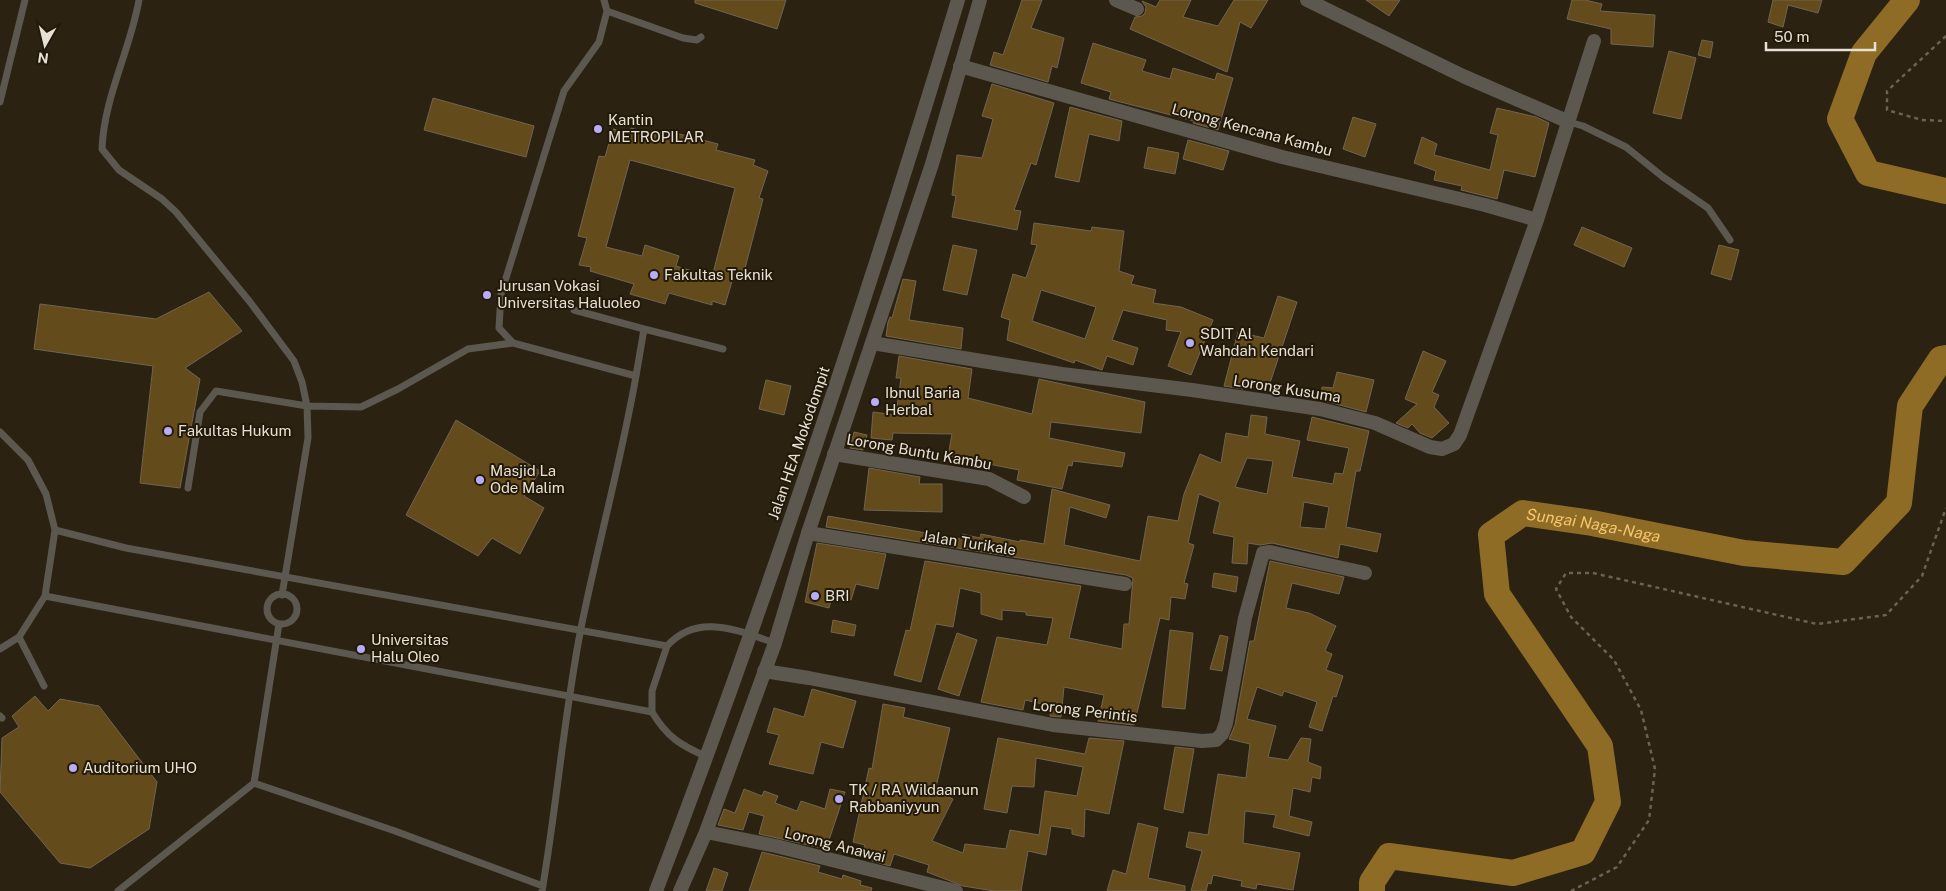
<svg xmlns="http://www.w3.org/2000/svg" width="1946" height="891" font-family="'Public Sans',sans-serif">
<style>
.lines{fill:none;stroke-linecap:round;stroke-linejoin:round}
.river{stroke:#8f6c26;stroke-width:26}
.building{fill:#644b1b;stroke:#706552;fill-rule:evenodd}
.path{stroke:#6a6253;stroke-width:2.5;stroke-dasharray:4 4;stroke-linecap:butt}
.service{stroke:#5c574f;stroke-width:7}
.minor{stroke:#5c574f;stroke-width:14}
.tertiary{stroke:#5c574f;stroke-width:14}
.poi-dot{fill:#b8abf7;stroke:#221908;stroke-width:2}
.labels{text-anchor:middle;stroke-width:4;stroke-linejoin:round;paint-order:stroke}
.poi-label{font-size:15px;fill:#e6e0d5;stroke:#221908;text-anchor:start}
.street-label{font-size:15px;fill:#e6e0d5;stroke:#221908}
.water-label{font-size:16px;font-style:italic;fill:#f6c66c;stroke:#221908}
</style>
<rect width="100%" height="100%" fill="#2b2211"/>
<g class="lines">
<g class="river">
<path d="M1907,0L1864,53L1840,119L1868,173L1946,191"/>
<path id="s1" d="M1372,891V882L1389,856L1513,873L1583,852L1608,802L1600,746L1497,594L1491,535L1523,513L1592,523L1744,553L1843,562L1899,503L1910,406L1941,359L1946,358"/>
</g>
</g>
<path class="building" d="M695,0H786L777,29L695,3Z
M1022,0H1042L1031,28L1064,38L1057,68L1052,66L1048,82L990,65L994,52L1003,55Z
M1160,0H1191L1183,17L1218,26L1234,0H1268L1251,28L1240,22L1227,72L1130,29L1135,17L1142,16L1145,13L1146,7L1142,1L1156,7Z
M1366,0H1400L1389,16Z
M1572,0H1585L1602,4L1600,11L1655,15L1653,47L1611,44V29L1567,19Z
M1773,0H1822L1818,13L1788,5L1783,27L1768,22Z
M1702,40L1713,42L1710,58L1698,55Z
M1093,43L1146,60L1142,71L1170,79L1173,68L1215,80L1217,73L1233,78L1218,130L1193,123L1194,121L1109,99L1111,92L1081,83Z
M1669,51L1696,58L1681,119L1653,113Z
M992,84L1054,103L1036,165L1031,163L1014,210L1021,211L1017,230L952,217L956,196L952,195L957,155L982,158L993,119L982,116Z
M433,98L534,126L526,157L424,130Z
M1070,107L1122,121L1119,141L1089,134L1079,182L1055,177Z
M1497,108L1536,117L1549,123L1535,177L1504,170L1497,199L1461,190L1462,186L1434,180L1436,171L1414,163L1422,137L1437,144L1434,155L1490,170L1498,135L1490,133Z
M1353,117L1376,124L1365,157L1343,149Z
M631,128L666,138L668,131L718,144L716,150L755,160L753,165L768,171L759,198L763,199L742,280L733,278L725,305L712,301V305L669,293L665,304L630,294L634,284L590,271L591,267L579,265L587,238L578,236L599,156L605,157L613,129L630,133ZM630,160L735,188L712,277L676,266L679,256L645,245L642,256L606,247Z
M1188,140L1229,151L1223,170L1183,159Z
M1148,147L1179,153L1175,174L1144,168Z
M1034,223L1091,231L1092,227L1124,231L1119,271L1134,276L1131,284L1156,290L1153,303L1181,307L1213,320L1191,375L1168,366L1181,332L1166,330L1167,320L1123,310L1112,340L1138,348L1133,365L1107,356L1102,370L1075,360L1074,363L1007,340L1010,320L1001,317L1013,274L1026,278L1037,245L1031,244ZM1041,290L1096,307L1085,339L1032,321Z
M1582,227L1632,248L1624,267L1574,245Z
M953,245L977,250L967,295L943,290Z
M1719,245L1739,250L1731,280L1711,274Z
M903,279L916,281L909,320L963,328L961,349L886,336L888,322L890,317L892,318Z
M209,292L242,331L185,368L200,379L180,488L140,483L153,366L34,349L40,304L156,319Z
M1278,296L1297,302L1267,392L1244,384L1243,389L1224,386L1238,332L1264,338Z
M1423,351L1446,361L1432,392L1439,395L1434,407L1449,423L1432,438L1420,433L1412,424L1408,428L1396,423L1417,404L1405,399Z
M899,356L972,369L968,398L1032,414L1039,379L1145,402L1141,433L1051,422L1049,438L1125,453L1122,467L1073,461L1072,466L1068,465L1062,489L1017,480L1019,470L948,456L952,434L893,433L892,440L871,438L873,412L896,415L901,378H896Z
M1337,372L1374,380L1366,412L1321,400L1322,387L1333,388Z
M766,380L791,386L784,415L759,409Z
M1251,415L1267,417L1265,434L1300,441L1292,477L1333,484L1335,473L1343,474L1349,448L1307,440L1312,417L1369,431L1360,471H1356L1346,527L1381,534L1377,552L1340,544L1338,558L1272,543L1260,545L1248,543L1247,564L1232,563L1234,537L1213,533L1220,502L1199,494L1188,543L1194,545L1184,583L1188,584L1185,599L1171,597L1169,620L1160,618L1134,725L1098,721L1104,695L1064,687L1061,717L1050,716L1051,706L1025,700L1023,710L981,702L997,637L1047,645L1053,618L1026,615V612L1002,610V620L981,614V593L960,588L953,627L936,624L921,682L894,675L906,630L910,631L925,561L1081,586L1069,638L1122,649L1124,624H1129L1133,578L1126,575L826,527L828,516L961,539L962,534L980,538L981,534L1020,542V540L1044,544L1052,489L1110,505L1106,518L1070,507L1064,545L1140,561L1148,516L1178,521L1184,494L1200,454L1221,463L1226,433L1248,437ZM1247,458L1273,461L1267,494L1235,487ZM1304,502L1329,507L1325,529L1300,527Z
M456,420L540,471L524,496L544,508L520,554L492,538L478,556L406,515Z
M854,432L867,435L863,450L850,448Z
M869,468L920,477L919,484H942V512L864,510Z
M817,543L886,554L878,589L856,584L851,600L833,594L829,608L805,602Z
M1270,561L1344,577L1339,594L1292,583L1286,608L1309,613L1336,626L1325,651L1332,654L1326,670L1343,676L1336,697L1333,696L1322,731L1309,727L1317,702L1284,691L1282,696L1257,687L1247,719L1276,726L1268,757L1288,760L1301,738L1311,739L1308,762L1321,767L1320,779L1312,777L1310,792L1293,788L1289,816L1312,822L1309,836L1273,827L1276,815L1245,811L1243,843L1300,853L1293,890L1257,884L1256,889L1241,886L1242,881L1213,875L1211,884L1208,883L1206,891H1191L1202,851L1186,847L1189,832L1208,835L1218,774L1246,778L1250,744L1229,739L1235,725L1250,641H1254Z
M1214,573L1238,577L1236,592L1212,587Z
M833,620L856,625L854,636L831,632Z
M1170,630L1193,633L1185,709L1162,707Z
M957,633L977,640L959,696L938,689Z
M1220,635L1228,637L1222,671L1210,669Z
M812,689L856,701L843,748L821,742L813,774L769,764L779,735L767,732L774,708L804,717Z
M35,696L48,711L60,699L99,706L157,782L149,829L90,868L60,863L0,792L2,738L19,727L12,716Z
M883,704L905,708L903,717L950,728L935,791L953,799L932,841L963,853L965,844L1006,849L1010,830L1039,835L1045,791L1077,796L1083,767L1036,758L1034,787L1012,786L1007,813L984,809L998,738L1085,754L1089,738L1124,741L1109,814L1085,809L1084,837L1072,834V829L1051,826L1046,855L1028,851L1021,891H994L963,886L927,872L929,865L894,854L890,866L872,861L874,852L864,847L865,845L853,842L869,768L872,769Z
M1175,747L1194,749L1183,813L1164,809Z
M744,789L762,796L764,791L778,796L775,803L797,811L801,801L825,809L830,789L845,792L826,849L759,834L764,816L749,812L743,830L718,825L724,809L735,813Z
M1138,823L1158,828L1148,878L1185,886V891H1107L1113,870L1126,874Z
M762,852L820,866L818,872L842,879L843,875L861,881L860,885L872,888L871,891H749Z
M714,868L728,873L722,891H706Z"/>
<g class="lines">
<path class="path" d="M1946,36L1887,91V110L1922,120L1946,121
M1571,891L1617,867L1649,820L1655,769L1641,710L1614,660L1571,617L1556,589L1566,573H1593L1817,624L1886,615L1922,576L1946,508"/>
<path class="service" d="M139,0C130,51 104,97 102,149L119,170L162,199L176,212L250,302L294,361L302,382L307,406L308,438L282,595
M604,0L607,11
M0,102L25,0
M1569,122L1583,126L1626,147L1663,177L1708,208L1730,240
M574,310L644,329L636,376
M644,329L723,349
M0,432L28,460L46,494L55,530L45,596L19,637L0,649
M188,488L200,412L216,391L307,406L361,407L398,389L468,349L513,343
M55,530L126,548L667,646C698,612 738,631 775,643
M267 609a15 15 0 1 1 30 0a15 15 0 1 1-30 0Z
M45,596L652,712C667,737 680,745 707,757
M19,637L44,686
M652,712V691L667,646
M0,716L2,718
M254,783L395,831L543,886
M118,891L254,783L279,624
M542,891C557,804 564,715 581,628C598,544 621,461 636,376L513,343L499,328L501,294L564,91L599,42L607,11L683,38L697,40L701,37"/>
<path class="minor" d="M1116,0L1137,9
M1307,0L1463,76L1569,122
M960,66L1282,157L1485,205L1537,220
M872,343L1062,374L1192,390L1320,409L1375,423L1430,447L1442,449L1454,444L1460,435L1537,220L1594,41
M834,454L989,479L1024,497
M808,533L1125,584
M764,671L809,678L1053,725L1202,741L1216,740L1222,734L1226,723L1245,618L1263,553L1270,552L1365,573
M706,832L776,846L956,891"/>
<path class="tertiary" d="M656,891C768,598 867,300 958,0
M680,891L706,832L775,643L808,533L932,164L980,0"/>
</g>
<g class="poi-dot">
<circle cx="598" cy="129" r="5"/>
<circle cx="654" cy="275" r="5"/>
<circle cx="487" cy="295" r="5"/>
<circle cx="1190" cy="343" r="5"/>
<circle cx="875" cy="402" r="5"/>
<circle cx="168" cy="431" r="5"/>
<circle cx="480" cy="480" r="5"/>
<circle cx="815" cy="596" r="5"/>
<circle cx="361" cy="649" r="5"/>
<circle cx="73" cy="768" r="5"/>
<circle cx="839" cy="799" r="5"/>
</g>
<g class="labels">
<g class="poi-label">
<text x="608" y="125">Kantin<tspan x="608" dy="17">METROPILAR</tspan></text>
<text x="664" y="280">Fakultas Teknik</text>
<text x="497" y="291">Jurusan Vokasi<tspan x="497" dy="17">Universitas Haluoleo</tspan></text>
<text x="1200" y="339">SDIT Al<tspan x="1200" dy="17">Wahdah Kendari</tspan></text>
<text x="885" y="398">Ibnul Baria<tspan x="885" dy="17">Herbal</tspan></text>
<text x="178" y="436">Fakultas Hukum</text>
<text x="490" y="476">Masjid La<tspan x="490" dy="17">Ode Malim</tspan></text>
<text x="825" y="601">BRI</text>
<text x="371" y="645">Universitas<tspan x="371" dy="17">Halu Oleo</tspan></text>
<text x="83" y="773">Auditorium UHO</text>
<text x="849" y="795">TK / RA Wildaanun<tspan x="849" dy="17">Rabbaniyyun</tspan></text>
</g>
<g class="street-label">
<text transform="translate(1252 130) rotate(15)" y="5">Lorong Kencana Kambu</text>
<text transform="translate(1287 389) rotate(9)" y="5">Lorong Kusuma</text>
<text transform="translate(799 443) rotate(-71)" y="5">Jalan HEA Mokodompit</text>
<text transform="translate(919 452) rotate(10)" y="5">Lorong Buntu Kambu</text>
<text transform="translate(969 543) rotate(9)" y="5">Jalan Turikale</text>
<text transform="translate(1085 711) rotate(7)" y="5">Lorong Perintis</text>
<text transform="translate(835 845) rotate(14)" y="5">Lorong Anawai</text>
</g>
<g class="water-label">
<text dy="6" stroke="none"><textPath href="#s1" startOffset="704">Sungai Naga-Naga</textPath></text>
</g>
</g>
<g transform="translate(45 45) rotate(188)" stroke="#221908" stroke-width="4" paint-order="stroke">
<path d="M0-4L9 19L0 12L-9 19Z" fill="#e6e0d5"/>
<text y="-8" font-size="14" font-weight="bold" text-anchor="middle" fill="#e6e0d5">N</text>
</g>
<path d="M1766 42v8h109v-8" fill="none" stroke="#e6e0d5" stroke-width="2.5"/>
<text x="1774" y="42" font-size="15" fill="#e6e0d5" stroke="#221908" stroke-width="4" paint-order="stroke">50 m</text>
</svg>
